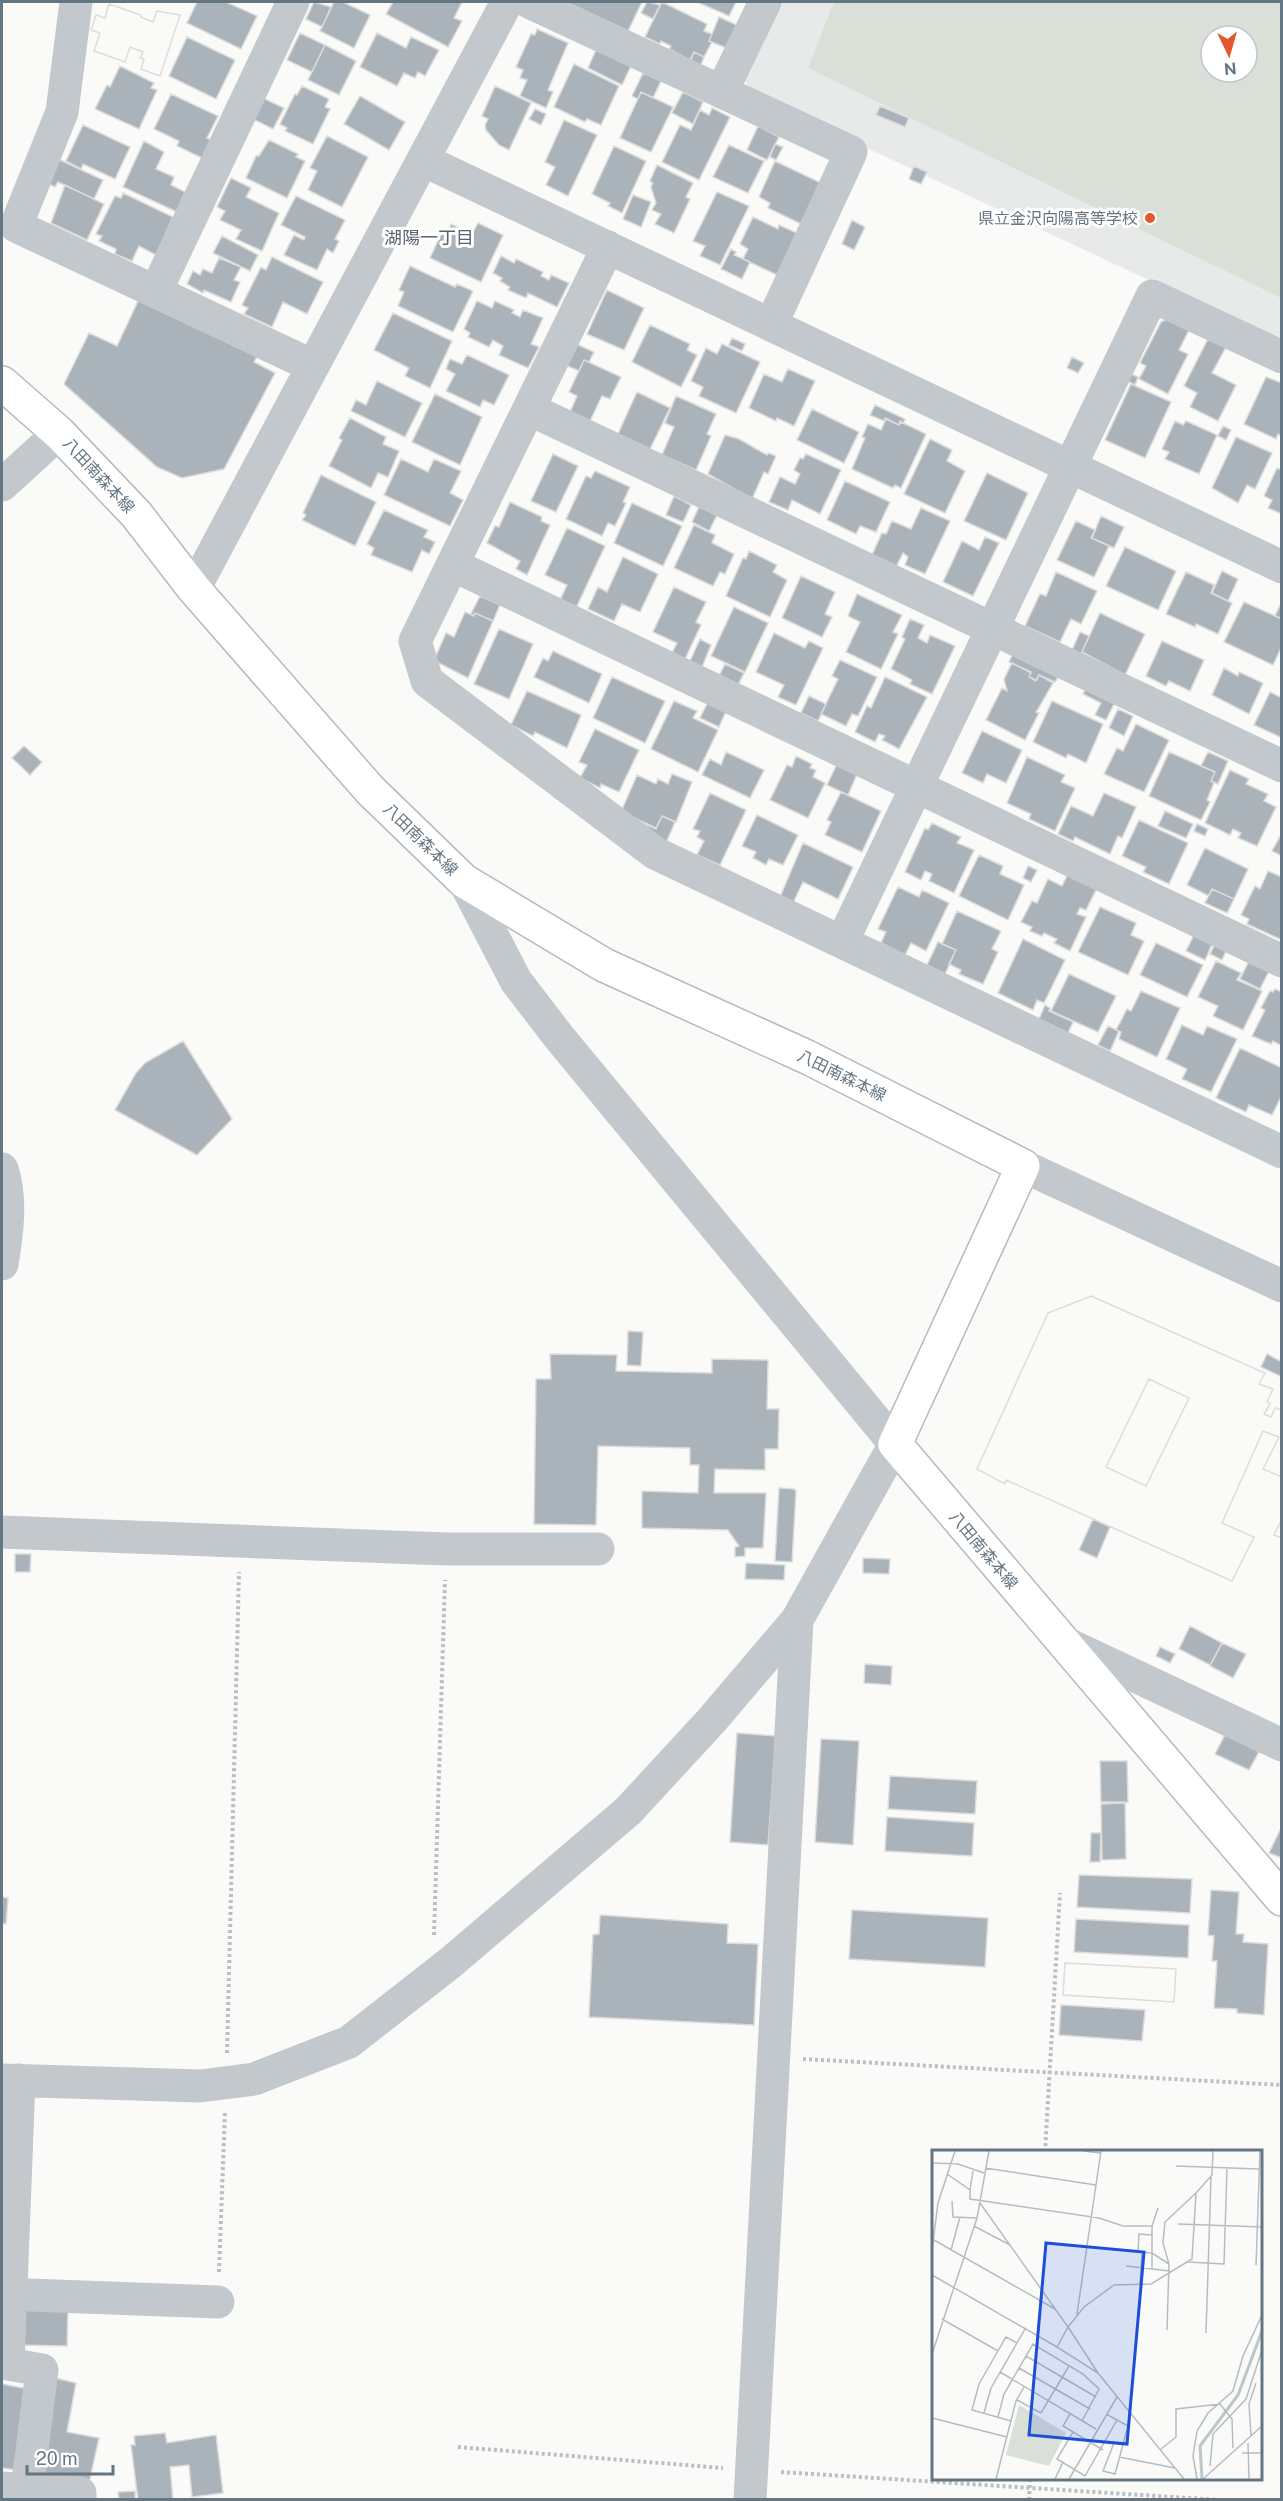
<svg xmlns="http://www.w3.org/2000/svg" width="1283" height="2501" font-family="'Public Sans','Noto Sans JP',sans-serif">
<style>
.built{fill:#e8e9e9;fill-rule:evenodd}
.green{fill:#dadfd7;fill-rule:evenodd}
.building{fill:#aab3b9;stroke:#dcdcda;stroke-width:1.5;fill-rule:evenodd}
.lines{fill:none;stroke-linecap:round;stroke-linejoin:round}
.major-casing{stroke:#b5babe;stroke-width:36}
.path{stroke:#bbbfc2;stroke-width:4;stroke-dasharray:3 3;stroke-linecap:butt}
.minor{stroke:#c3c8cc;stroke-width:33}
.major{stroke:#fff;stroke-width:33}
.poi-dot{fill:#e4572e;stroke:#fff;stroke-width:2}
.labels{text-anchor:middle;stroke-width:6;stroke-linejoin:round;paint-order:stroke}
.poi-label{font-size:16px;fill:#657683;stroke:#fff;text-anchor:end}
.street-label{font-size:16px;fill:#657683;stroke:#fff}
.neighbourhood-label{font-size:18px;fill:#57646e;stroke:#fff}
.inset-river{fill:none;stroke:#bbc7cb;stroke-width:3}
.inset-road{fill:none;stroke:#b5bdc2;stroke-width:1.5}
.view{fill:#1d4ed8;fill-opacity:0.15;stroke:#1d4ed8;stroke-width:3}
.inset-edge{fill:none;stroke:#657683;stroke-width:3}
</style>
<rect width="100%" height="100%" fill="#fafaf8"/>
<path class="built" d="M782,2H1281V342L754,95L744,79ZM1211,36H1247V72H1211Z"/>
<path class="green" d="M834,2H1281V298L808,68ZM1211,36H1247V72H1211Z"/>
<path class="building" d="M197,2H226L257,16L241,49L187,23Z
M314,2L331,7L322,27L306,19Z
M334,2H343L370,15L354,48L320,31Z
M393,2H462L454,18L462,21L448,47L386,14Z
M566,2H642L628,31Z
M647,2L660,5L653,19L641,13Z
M662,2L707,24L704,31L712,34L709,41L712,42L704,57L694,52L690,60L669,49L671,46L661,41L660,44L645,37Z
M697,2H736L729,16Z
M109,4L141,15V17L153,22L157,11L180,15L160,76L141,69L144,59L140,58L143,52L130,47L125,62L94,51L100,33L91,30L96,15L105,18Z
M109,4L141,15V17L153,22L157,11L180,15L160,76L141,69L144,59L140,58L143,52L130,47L125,62L94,51L100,33L91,30L96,15L105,18Z
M719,17L739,26L729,49L709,41Z
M537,29L568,43L548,90L553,92L546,108L520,96L527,80L520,78L523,70L516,67L531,34L535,35Z
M300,33L325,45L312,72L287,60Z
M377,33L406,48L411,37L439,50L425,76L418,72L415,78L404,73L397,86L360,67Z
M187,37L235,60L216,99L169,76Z
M325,45L356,61L339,95L308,80Z
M596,50L631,66L622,85L588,68Z
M694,52L704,57L700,67L691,60Z
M574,64L619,86L601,125L587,119L585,122L554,107Z
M120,66L154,83L151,88L157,90L139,129L95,109L107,85L110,87Z
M643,73L661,81L653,98L641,92L638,99L632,96Z
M302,86L329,99L325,107L330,109L313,144L285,131L287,128L280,124L295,94L297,95Z
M495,86L531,103L509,150L499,145L486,130L485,125L488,119L482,116Z
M641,92L673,107L651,152L620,138Z
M683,92L703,102L693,124L672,113Z
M171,94L218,116L207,138L211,140L202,158L177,146L179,141L154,129Z
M360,96L405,122L389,150L344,124Z
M263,98L284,108L273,129L253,119Z
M880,106L909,118L905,127L876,115Z
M712,108L730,117L699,180L662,162L680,125L691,130L700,110L709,115Z
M535,109L546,114L541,125L529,119Z
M564,120L597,135L568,196L546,185L555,167L545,162Z
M83,125L130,147L115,179L83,164L81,169L66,161Z
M758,126L779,137L767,160L747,150Z
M327,136L368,157L342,207L308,190L317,171L310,168Z
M269,140L298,154L296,157L305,161L287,198L246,178L256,156H259Z
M144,141L164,152L156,169L174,177L171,185L185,192L177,212L123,187Z
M775,144L783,147L776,160L770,157Z
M729,145L764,161L748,193L713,177Z
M614,146L646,161L622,213L608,206L610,203L592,194Z
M56,158L103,180L94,199L58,182L55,187L44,182Z
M775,161L821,183L801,224L768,208L770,203L759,197Z
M657,165L693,183L686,197L690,199L674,233L655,224L661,214L652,210L656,203L651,187L653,183L650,181Z
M914,166L927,172L921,184L909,179Z
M231,178L251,188L246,197L279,213L262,251L236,239L241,230L220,220L225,211L217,207Z
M65,185L104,204L87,240L51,223Z
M717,192L749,206L720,265L700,256L705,246L693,241Z
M123,193L173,217L156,255L139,246L132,261L115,254L116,249L99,241L102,236L96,234L115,196L121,198Z
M633,195L651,202L641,227L623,219Z
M296,196L345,220L335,239L339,241L333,253L327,249L317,270L284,255L294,235L304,240L305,237L281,225Z
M753,217L778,229L779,225L797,233L777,275L743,259L748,249L740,244Z
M852,220L865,227L854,250L842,244Z
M478,223L503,235L481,282L430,258L443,230L448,231L451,224L472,234Z
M222,236L258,255L250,271L213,253Z
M731,249L736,252L734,255L750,262L742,279L721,269Z
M501,256L514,263L516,259L543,272L541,276L549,280L551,275L569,283L557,307L528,293L526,298L508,290L510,287L500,281L502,278L493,273Z
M272,257L323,282L307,314L283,302L272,327L244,314L248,308L242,305L261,267L266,270Z
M219,258L241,267L234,280L240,282L231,302L204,290L203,293L187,284L193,271L200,275L203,269L212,273Z
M410,266L455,287L457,284L473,291L453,332L398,306L404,292L399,290Z
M607,290L644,308L624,350L587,334Z
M139,299L258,355L254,362L275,373L224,469L182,478L157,467L64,384L89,333L117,346Z
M477,301L492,308L495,301L514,310L512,313L520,317L523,310L543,318L531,344L539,347L528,368L499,355L503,346L493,340L489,347L468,337L470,333L464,329Z
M393,313L452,341L430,388L405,376L409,368L374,350Z
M1167,319L1189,330L1179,350L1188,354L1168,394L1139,379L1146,366L1140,363L1161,322Z
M650,325L690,344L687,350L697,355L681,387L632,362Z
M732,338L745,344L742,351L729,345Z
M1208,339L1226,347L1212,373L1236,385L1218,421L1190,407L1197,393L1184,386Z
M574,343L594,352L589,362L584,360L579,371L563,364Z
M722,344L760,362L736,413L699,396L703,387L691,381L706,348L717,354Z
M467,355L509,375L494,405L483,400L480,407L446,391L455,374L446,369L450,359L462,364Z
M1072,357L1084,363L1078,373L1067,368Z
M584,360L621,377L610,399L602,396L590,421L570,412L577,396L569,392Z
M788,369L815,381L794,426L777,418L776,421L749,408L764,374L782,382Z
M1131,374L1138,377L1135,385L1127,381Z
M1266,377L1282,383V436L1278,434L1276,439L1244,424Z
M377,381L422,403L405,437L351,411L356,400L366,405Z
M1131,384L1171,402L1145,458L1105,440Z
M637,392L670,408L650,449L618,434Z
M435,394L482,417L460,465L412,442Z
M676,396L716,414L707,434L711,436L696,470L662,455L674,427L665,423Z
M875,405L905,419L903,423L900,421L899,425L885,418L884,421L870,415Z
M812,409L859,432L844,463L797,440Z
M350,418L386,437L383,444L399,451L388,477L378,473L371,488L329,466L342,440L339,438Z
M886,419L899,425L901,422L926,434L901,488L895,485L893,488L852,469L865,438L862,437L868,424L881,430Z
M1175,421L1183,425L1186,421L1217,435L1199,474L1165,459L1169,452L1162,449Z
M1223,426L1231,430L1226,440L1218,436Z
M725,435L739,439L767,455L768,453L776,456L768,474L764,472L752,499L708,474Z
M1236,437L1272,453L1255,489L1247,485L1238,503L1212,488Z
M930,439L952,450L947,461L965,471L945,513L904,494Z
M553,454L578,466L556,512L531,501Z
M806,454L841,470L820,514L792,500L788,510L769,502L780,477L795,484L800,474L794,470L800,458L803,459Z
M401,459L428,472L434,459L461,471L450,493L463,500L450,526L384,495Z
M1277,468L1282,470V514L1268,508L1272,500L1264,496Z
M595,471L630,487L623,502L626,503L615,526L608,523L602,536L566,519L586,476L591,478Z
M987,473L1028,493L1006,540L964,521Z
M321,475L376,502L355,546L302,520L306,515L303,513Z
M845,481L890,502L876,532L860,526L856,534L827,520Z
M674,496L691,505L683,522L666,515Z
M510,502L542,517L541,521L550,525L527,575L516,569L520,561L487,543L495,526L499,527Z
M632,503L682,526L663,566L614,543Z
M699,507L717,515L709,531L692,522Z
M921,508L950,521L925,574L905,565L908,557L903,553L896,567L872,555L882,533L886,534L892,521L911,529Z
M384,510L428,530L424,537L435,542L429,554L422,550L412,572L371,555L374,548L367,544Z
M1101,516L1124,527L1114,548L1092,538Z
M1076,521L1095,530L1091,538L1109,546L1094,577L1057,560Z
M694,525L715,535L712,543L734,554L725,574L720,572L713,586L674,568Z
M567,528L605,546L576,608L560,600L567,585L545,575Z
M985,537L999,543L973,596L943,582L962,541L979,550Z
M1125,547L1176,571L1158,610L1106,586Z
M749,551L777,565L773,572L787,580L770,617L726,596L743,558L746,559Z
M623,557L658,574L640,612L622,604L614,621L588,609L598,587L607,592Z
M1222,571L1238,579L1228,601L1212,593Z
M1056,572L1097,591L1081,624L1071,619L1060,642L1025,626L1040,594L1046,596Z
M1186,572L1214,585L1211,593L1232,603L1218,634L1196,624L1195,627L1166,614Z
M801,576L835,592L825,614L832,617L822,637L782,618Z
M674,587L706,602L696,622L701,625L685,659L672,653L677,643L653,632Z
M857,594L902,615L893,632L898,634L881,669L846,652L860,622L848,616Z
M480,596L500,605L493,621L475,613L474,616L471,614Z
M1282,601V619L1275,616Z
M1244,602L1282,619V646L1273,665L1224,642Z
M734,607L768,623L745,672L711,656Z
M465,612L474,616L475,613L493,621L468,678L435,661V658L446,633L454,637Z
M1100,613L1145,634L1125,675L1082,652Z
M910,619L924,625L918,638L927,643L930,635L955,646L932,694L910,684L912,680L891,669L905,639L902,637Z
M499,629L533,644L509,699L474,684Z
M1080,632L1089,636L1081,654L1072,650Z
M774,633L805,648L809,641L823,648L796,705L778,697L784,685L756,672Z
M700,639L711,645L702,667L690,661Z
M1162,641L1204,660L1190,691L1169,681L1166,686L1146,676Z
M553,651L602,674L589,703L534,677L543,658L548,661Z
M1013,653L1059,675L1055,682L1039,675L1036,680L1029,677L1031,672L1009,662Z
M840,660L877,677L858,716L852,714L846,726L821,714L838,679L832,676Z
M1012,663L1031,673L1029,677L1036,681L1039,675L1053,683L1038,709L1036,712L1039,713L1025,740L986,720L1002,688L1007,691L1004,679Z
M725,664L744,673L738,685L719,676Z
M1224,668L1238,676L1239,672L1263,683L1249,714L1212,695Z
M612,677L665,701L645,743L593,718Z
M885,677L927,697L899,749L882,740L885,736L879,734L875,742L855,732L867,706L871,708Z
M1086,688L1115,702L1106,720L1095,715L1101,703L1083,694Z
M527,691L581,715L567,748L535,732L533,736L511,725Z
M1270,692L1282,698V738L1254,725Z
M809,696L826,704L818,721L801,713Z
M674,701L697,711L693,718L718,730L698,772L651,749Z
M1052,701L1103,724L1086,763L1068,754L1066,758L1033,742Z
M708,702L726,711L719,727L700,718Z
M1118,709L1133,716L1124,736L1109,728Z
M1136,724L1169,740L1144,792L1104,774L1117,748L1123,751Z
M595,729L639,750L619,792L601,784L600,788L580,778L587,765L579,762Z
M982,731L1022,750L1006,783L987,774L983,783L962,773Z
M24,746L42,762L30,775L12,758Z
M726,752L764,770L750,798L702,775L710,759L721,765Z
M1169,752L1215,772L1211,781L1214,783L1207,800L1210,802L1201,820L1149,796Z
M1208,752L1228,761L1218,784L1211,781L1215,772L1201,766Z
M796,756L812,764L810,768L816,770L813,777L825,783L808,818L770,800L787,765L792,767Z
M1027,757L1065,775L1061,782L1075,788L1055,831L1029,819L1031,814L1007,803Z
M837,764L857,774L848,795L827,785Z
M1230,770L1249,779L1246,784L1268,794L1264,801L1276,807L1257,846L1238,838L1241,833L1233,829L1230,835L1205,823Z
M672,774L692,782L676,822L662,816L656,828L621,812L637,775L656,784L658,779L668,784Z
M841,792L881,811L862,852L825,835L831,822L827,820Z
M710,793L746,810L720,865L697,855L704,841L697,837L700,831L693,829Z
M1104,793L1136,807L1122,838L1118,836L1110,854L1075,837L1073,841L1058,834L1071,806L1093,816Z
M1165,811L1193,824L1186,838L1158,826Z
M757,815L798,835L783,865L769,859L766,865L753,858L756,852L742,846Z
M662,816L675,822L666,843L641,822L656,829Z
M1139,820L1188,843L1169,884L1143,872L1146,867L1122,856Z
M932,823L961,837L957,843L974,850L954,893L929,881L932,874L925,871L921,880L905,872L925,828L928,830Z
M1197,824L1208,829L1205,836L1194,831Z
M1282,833V856L1272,851Z
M803,843L853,867L838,899L803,882L793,903L780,897Z
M1205,848L1248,869L1234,899L1212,889L1209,896L1187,885Z
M979,855L1003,866L1000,874L1024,885L1008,920L959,896Z
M1028,866L1037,870L1031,882L1023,878Z
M1268,871L1282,877V940L1247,924L1249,919L1241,915L1255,886L1260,889Z
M1068,874L1097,888L1086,910L1080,908L1077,914L1086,917L1070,951L1054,943L1057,939L1044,933L1042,936L1030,931L1032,927L1021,922L1032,901L1037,903L1048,879L1062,886Z
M898,887L919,897L922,890L949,903L926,951L911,943L905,955L881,943L886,932L878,929Z
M1212,889L1234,899L1227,913L1205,903Z
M1100,907L1136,923L1131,935L1144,941L1128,975L1078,952Z
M957,911L1001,931L992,949L998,952L983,984L959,974L961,970L949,964L956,950L942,944Z
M1195,933L1213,942L1205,960L1186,951Z
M1023,939L1065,960L1044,1003L1037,1000L1033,1010L998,993Z
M938,942L956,950L945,974L927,965Z
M1156,943L1203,965L1187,997L1140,975Z
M1215,944L1227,949L1222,960L1210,954Z
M1250,959L1270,969L1260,989L1240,979Z
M1216,961L1241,973L1237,980L1262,991L1243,1030L1213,1016L1218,1006L1198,997Z
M1069,974L1116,996L1098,1032L1051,1011Z
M1275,989L1282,992V1046L1273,1041L1271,1044L1252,1036L1265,1010L1261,1008L1270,991L1273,992Z
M1141,991L1180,1008L1157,1057L1119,1039L1121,1032L1116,1030L1127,1009L1131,1011Z
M1045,1005L1050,1008L1049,1011L1073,1022L1068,1033L1039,1019Z
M1182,1025L1203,1035L1207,1026L1237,1039L1211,1092L1182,1079L1187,1069L1166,1059Z
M1108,1026L1119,1031L1110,1051L1098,1045Z
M183,1041L232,1119L197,1155L115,1110L136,1073L145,1063Z
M1240,1048L1282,1068V1095L1272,1115L1249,1105L1246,1112L1216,1098Z
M1091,1296L1265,1373L1259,1384L1273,1389L1267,1402L1270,1404L1264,1414L1271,1417L1275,1408L1282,1410V1477L1263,1469L1279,1437L1263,1431L1222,1523L1254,1537L1232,1581L1006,1480L1005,1484L977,1469L1048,1313ZM1149,1379L1189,1398L1146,1486L1106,1467Z
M1091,1296L1265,1373L1259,1384L1273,1389L1267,1402L1270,1404L1264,1414L1271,1417L1275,1408L1282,1410V1477L1263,1469L1279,1437L1263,1431L1222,1523L1254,1537L1232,1581L1006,1480L1005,1484L977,1469L1048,1313Z
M628,1331L643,1332L641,1366L627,1365Z
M550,1354L617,1355L616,1371L712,1373V1359L768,1360L767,1409H779L778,1449H765V1470L715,1469L714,1493H766L763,1548H745V1556L735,1557V1547L739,1546L728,1530L642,1528V1491L698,1493L699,1465H690V1448L598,1446L596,1525L534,1524L536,1379H551Z
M1267,1354L1282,1362V1377L1261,1367Z
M1149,1379L1189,1398L1146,1486L1106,1467Z
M779,1488L794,1489L796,1491L792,1562L775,1561Z
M1093,1519L1110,1527L1097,1558L1079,1550Z
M1282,1519V1538L1274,1535Z
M1282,1519V1538L1274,1535Z
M15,1554H31L30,1572H15Z
M863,1558L890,1559L889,1574L863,1573Z
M746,1563L785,1565L784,1580L745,1579Z
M1190,1626L1222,1643L1210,1665L1179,1649Z
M1222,1643L1246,1654L1233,1678L1210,1666Z
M1160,1647L1175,1654L1170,1663L1156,1656Z
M865,1664L892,1666L891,1685L864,1683Z
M1227,1731L1261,1748L1249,1770L1215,1754Z
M737,1733L776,1736L768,1845L730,1842Z
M821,1739L859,1741L853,1845L815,1842Z
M1100,1761H1127L1128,1802H1101Z
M890,1776L977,1781L975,1814L888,1809Z
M1125,1803L1126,1859L1102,1860L1101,1804Z
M887,1817L974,1823L972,1856L885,1851Z
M1282,1826V1858L1269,1853Z
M1091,1833H1101L1100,1862H1090Z
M1079,1875L1192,1879L1190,1913L1077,1907Z
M1211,1890L1239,1892L1236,1934H1244L1243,1942L1268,1944L1264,2015L1237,2013V2009L1214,2008L1217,1961H1212L1214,1936L1208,1935Z
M2,1897L8,1898L6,1924L2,1923Z
M852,1910L988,1918L985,1967L849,1959Z
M600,1915L728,1924L727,1943L758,1944L754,2025L589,2017L593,1935L599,1934Z
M1076,1919L1189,1925L1188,1958L1074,1952Z
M1065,1963L1176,1969L1174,2002L1063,1995Z
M1065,1963L1176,1969L1174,2002L1063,1995Z
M1061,2005L1145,2010L1142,2041L1059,2035Z
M16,2307L68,2309L67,2346L15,2345Z
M51,2377L76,2383L67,2432L99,2438L89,2483L35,2477Z
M2,2384L34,2390L16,2470L2,2468Z
M165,2433L167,2443L216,2435L223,2493L192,2497L189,2465L170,2467L173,2500H138L131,2445H135L134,2436Z
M135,2491V2500H119L118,2492Z"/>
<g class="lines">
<defs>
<path id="major" d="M2,383L59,433L136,514L194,589L370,790L464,881L604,965L807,1057L1023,1166L895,1444L1282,1899"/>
</defs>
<use href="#major" class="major-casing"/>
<path class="path" d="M434,1935L445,1580
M227,2053L239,1572
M803,2059L1282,2085
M1045,2152L1060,1893
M219,2272L225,2112
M458,2447L723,2468
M781,2472L1220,2500
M1029,2500L1030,2478"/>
<path class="minor" d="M76,2L62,112L16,226L313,366
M529,2L851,152L771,325
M722,91L765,2
M423,160L1282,567
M608,247L415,641L427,681L655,853L1282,1152
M156,291L293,2
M529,409L1282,766
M2,485L59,433
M453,565L1282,961
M194,589L507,2
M842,942L1152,296L1282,357
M1023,1166L1282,1286
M2,1169C12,1199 7,1234 2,1264
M2,1532L446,1549H598
M1063,1642L1282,1745
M2,2080L200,2086L254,2079L349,2042L450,1963L628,1811L712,1720L797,1620L895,1444L559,1037L516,981L464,881
M19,2080L8,2364L42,2370L27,2490
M2,2294L218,2302
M2,2488L80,2493V2500
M750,2500L797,1620"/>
<use href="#major" class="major"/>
</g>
<circle class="poi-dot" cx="1150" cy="218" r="6"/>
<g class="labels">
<g class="poi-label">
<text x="1138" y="224">県立金沢向陽高等学校</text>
</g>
<g class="street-label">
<text transform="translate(99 475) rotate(47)" y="6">八田南森本線</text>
<text transform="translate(421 839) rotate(44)" y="6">八田南森本線</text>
<text transform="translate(842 1075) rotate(26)" y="6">八田南森本線</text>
<text transform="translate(984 1550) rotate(50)" y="6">八田南森本線</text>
</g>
<g class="neighbourhood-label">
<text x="429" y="244">湖陽一丁目</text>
</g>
</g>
<g transform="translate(932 2150)">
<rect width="330" height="330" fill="#fafaf8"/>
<path d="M87,255L134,283L117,316L74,305Z" fill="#dadfd7"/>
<path class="inset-river" d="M270,329L268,296L306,245L330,181"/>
<path class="inset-road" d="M151,1L169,3M0,13L26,14L52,23M244,16L327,19M53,18L164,35M15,24L38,40V49L167,68L191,76H220M38,40L41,21M20,51L21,67L45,68M48,53L136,177L125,197L166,223L252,329M246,74L330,77M42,76L78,95M220,85L207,84L206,102L220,103L237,114M2,90L123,159M0,100L6,53L23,1M19,100L28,67M256,112L292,114L295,18M324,115L328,1M194,116L238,121M220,119V76L226,58M0,125L125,197M208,134L210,102M145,164L169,1M10,169L66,201M235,180L237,114L231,93L233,72L264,43M274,183L279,27M0,204L45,68L57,1M94,206L164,247M87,218L158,259M68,222L164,279M166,223L136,177L152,157L182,135L219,134L260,109L264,43L280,25L281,1M85,250L109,263L137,216M52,263L59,238L93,179M138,264L131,276L171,300M174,264L196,276L183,324L171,321L182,293L189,294M66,267L72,244L101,194L151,224L167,239L150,271M0,268L75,287M79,271L40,260L47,234L74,187L85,193M141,282L125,309L153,326L185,270M319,286L317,254L324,233M316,293L317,329M229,299L244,287V259L288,254L300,269L301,298M310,303H330M187,307L243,318M278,316L281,284L314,249L330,200M64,329L84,251L92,237M123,329L131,312M137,329L185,247M265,329L261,306L265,281L276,263L301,241L311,206L330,165M271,329L330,276"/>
<path class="view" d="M114,93L212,102L195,294L97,285Z"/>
<rect width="330" height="330" class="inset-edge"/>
</g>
<rect width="1283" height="2501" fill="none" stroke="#657683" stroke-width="6"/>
<g transform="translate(1229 54) rotate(175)"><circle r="28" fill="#ffffff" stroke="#c1c8cd" stroke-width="1.5"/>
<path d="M0-4.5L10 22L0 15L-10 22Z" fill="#e4572e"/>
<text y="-9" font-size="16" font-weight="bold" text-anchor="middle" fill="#657683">N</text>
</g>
<path d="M27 2465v9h86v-9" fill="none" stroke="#657683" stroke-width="3"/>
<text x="36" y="2465" font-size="18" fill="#657683" stroke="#ffffff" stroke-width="4.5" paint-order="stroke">20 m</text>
</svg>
